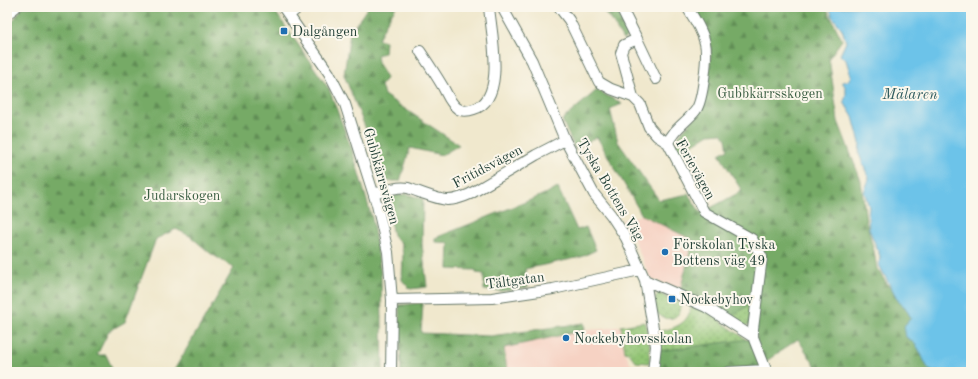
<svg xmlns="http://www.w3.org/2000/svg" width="978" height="379" font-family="'Old Standard TT',serif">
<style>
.built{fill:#f6d2c3}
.grass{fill:url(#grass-dots);stroke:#598154}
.forest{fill:url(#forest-firs);stroke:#4a744d}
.water{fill:#6cc3e9;stroke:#46808e}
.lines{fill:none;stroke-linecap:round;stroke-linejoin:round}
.minor-casing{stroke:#68796a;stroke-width:12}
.minor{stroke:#fff;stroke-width:10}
.poi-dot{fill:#1f6fb2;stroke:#fbf7ec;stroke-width:1.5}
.labels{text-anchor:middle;stroke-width:4;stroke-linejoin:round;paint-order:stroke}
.poi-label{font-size:14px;fill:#1f3d34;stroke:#fbf7ec;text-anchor:start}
.park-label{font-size:14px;fill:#3c5f44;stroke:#fbf7ec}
.street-label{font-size:14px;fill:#1f3d34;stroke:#fbf7ec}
.water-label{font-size:15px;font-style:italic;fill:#325e61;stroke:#fbf7ec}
</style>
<defs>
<pattern id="grass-dots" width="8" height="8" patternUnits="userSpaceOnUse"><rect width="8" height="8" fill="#93c575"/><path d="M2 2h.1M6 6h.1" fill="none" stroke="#77a161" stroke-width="1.8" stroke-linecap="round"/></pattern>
<pattern id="forest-firs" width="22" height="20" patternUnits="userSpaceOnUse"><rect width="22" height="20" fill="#76aa66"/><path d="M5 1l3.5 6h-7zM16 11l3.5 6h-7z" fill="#608c55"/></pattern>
</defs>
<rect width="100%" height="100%" fill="#fbf7ec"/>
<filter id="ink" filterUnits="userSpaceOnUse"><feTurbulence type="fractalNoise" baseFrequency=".025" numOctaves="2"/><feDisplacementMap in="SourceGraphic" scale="8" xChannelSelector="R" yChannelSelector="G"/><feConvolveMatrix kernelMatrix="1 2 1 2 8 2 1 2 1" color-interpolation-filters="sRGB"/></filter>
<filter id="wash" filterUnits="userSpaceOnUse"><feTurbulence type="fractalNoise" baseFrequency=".012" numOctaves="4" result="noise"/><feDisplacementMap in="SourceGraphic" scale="16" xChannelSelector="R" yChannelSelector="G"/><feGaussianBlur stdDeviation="0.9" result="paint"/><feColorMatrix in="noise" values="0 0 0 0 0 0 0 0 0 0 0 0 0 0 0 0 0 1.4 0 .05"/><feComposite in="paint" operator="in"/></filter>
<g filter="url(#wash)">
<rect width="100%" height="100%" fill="#f0e8cd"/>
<path class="built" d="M642,215L693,241L680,291L650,278L633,237L622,220Z
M621,326L626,354L632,366L631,372H509L506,363L504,348L585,330L603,329Z"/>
<path class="grass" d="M658,293L668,298L667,300L673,303L675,301L679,302L681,308C675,330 643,314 658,293Z
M751,303L749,324L744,327L729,318Z
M691,306L706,311L747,340L659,351L660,331C676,328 689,323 691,306Z
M645,322C650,335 650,349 649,363L636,362L629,353L625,352L621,326Z"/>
<path class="forest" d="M23,7H272L329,89L352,150L372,218L381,274L383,372H173L234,268L210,253L190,236L176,229L156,239L125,322L109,331L97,355H106L113,370L118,372H7V25L11,23Z
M368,7H396L387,21L378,39L385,41L384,53L377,55L378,62L386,78L381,86L384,95L459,145L442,155L410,148L400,181H383L374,149L344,75L350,33Z
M602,7H616L628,32V36L623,40L611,19L605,14Z
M694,7H826L842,40L829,58L838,121L861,181L866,221L874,251L877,269L890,288H891L899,302L905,307L911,318L906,337C911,340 915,343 918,348C923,356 925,368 933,372H819L798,339L765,362L768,367L726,372H656L659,351L758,338L749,324L751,304L729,318L680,291L693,240L642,215L597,137L575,149L562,120L597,90L622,104L610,109L618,142L659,200L688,194L701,213L742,191L719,154L728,149L726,139L722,133L709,134L690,146L684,153H679C667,137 696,121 703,107C707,99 707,89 708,80C713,45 713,37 694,7Z
M558,188L577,230L586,227L596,250L581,257L525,269L528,287L502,291L484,290V274L476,273V270L448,269L449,243L435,242V238L533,199Z
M407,194L423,199L422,244L427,287L410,289L402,280L403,254L401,244L393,235L385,197Z
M423,303L421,333L491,336L584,323L585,330L504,348L506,363L509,372H401L399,305Z"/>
<path class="water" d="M830,7H971V372H933C925,368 923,356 918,348C915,343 911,340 906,337L904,326L911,318L905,307L899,302L879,265L880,256L869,229L868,215L869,207L866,197L864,192L869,179L859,154L860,143L853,117L844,102C846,95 848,89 842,82L848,81L851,76L846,60L840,55L846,42L842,29L832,16Z"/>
</g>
<g filter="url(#ink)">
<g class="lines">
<defs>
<path id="minor" d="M283,7L329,73L345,104L377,205L388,252L392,300L391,372
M502,7L532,61L565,140L594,194L611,215L626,238L645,280L656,346L653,372
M559,7L569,20L599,82L611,89L633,97
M621,7L637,39
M7,14L16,7
M289,15L299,7
M420,51C428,63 436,75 443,87C447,94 450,103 457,108C462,112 468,111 474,109C507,99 491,32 489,7
M656,79L637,39L624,45L621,53L633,97L640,104L649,127L657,136L668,143L704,212L752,239L762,257L753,329V337L767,372
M668,143C673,129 687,122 696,110C703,100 708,55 705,43C702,30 694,18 687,7
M374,194C384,191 397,186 408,188C411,189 416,191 419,192C442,200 448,204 470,194L536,155L565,140
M645,280L706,307L753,337
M392,300L492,298L553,289L640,270
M728,372L765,370"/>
</defs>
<use href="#minor" class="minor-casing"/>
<use href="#minor" class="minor"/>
</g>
</g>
<g class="poi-dot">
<rect x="280" y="27" width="8" height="8" rx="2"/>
<circle cx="665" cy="252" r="4"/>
<rect x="668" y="295" width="8" height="8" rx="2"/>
<circle cx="566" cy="338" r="4"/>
</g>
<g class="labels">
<g class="poi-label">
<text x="292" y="36">Dalgången</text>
<text x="673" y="249">Förskolan Tyska<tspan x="673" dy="16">Bottens väg 49</tspan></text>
<text x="680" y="304">Nockebyhov</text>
<text x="574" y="343">Nockebyhovsskolan</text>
</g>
<g class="park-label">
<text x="770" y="98">Gubbkärrsskogen</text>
<text x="182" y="200">Judarskogen</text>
</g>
<g class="street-label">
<text transform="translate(487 166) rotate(-28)" y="5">Fritidsvägen</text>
<text transform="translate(696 169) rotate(61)" y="5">Ferievägen</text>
<text transform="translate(382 176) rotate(74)" y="5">Gubbkärrsvägen</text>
<text transform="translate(611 189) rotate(59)" y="5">Tyska Bottens Väg</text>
<text transform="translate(515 280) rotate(-8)" y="5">Tältgatan</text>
</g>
<g class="water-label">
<text x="910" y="99">Mälaren</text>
</g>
</g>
<rect width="978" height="379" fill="none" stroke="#fbf7ec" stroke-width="24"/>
</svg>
